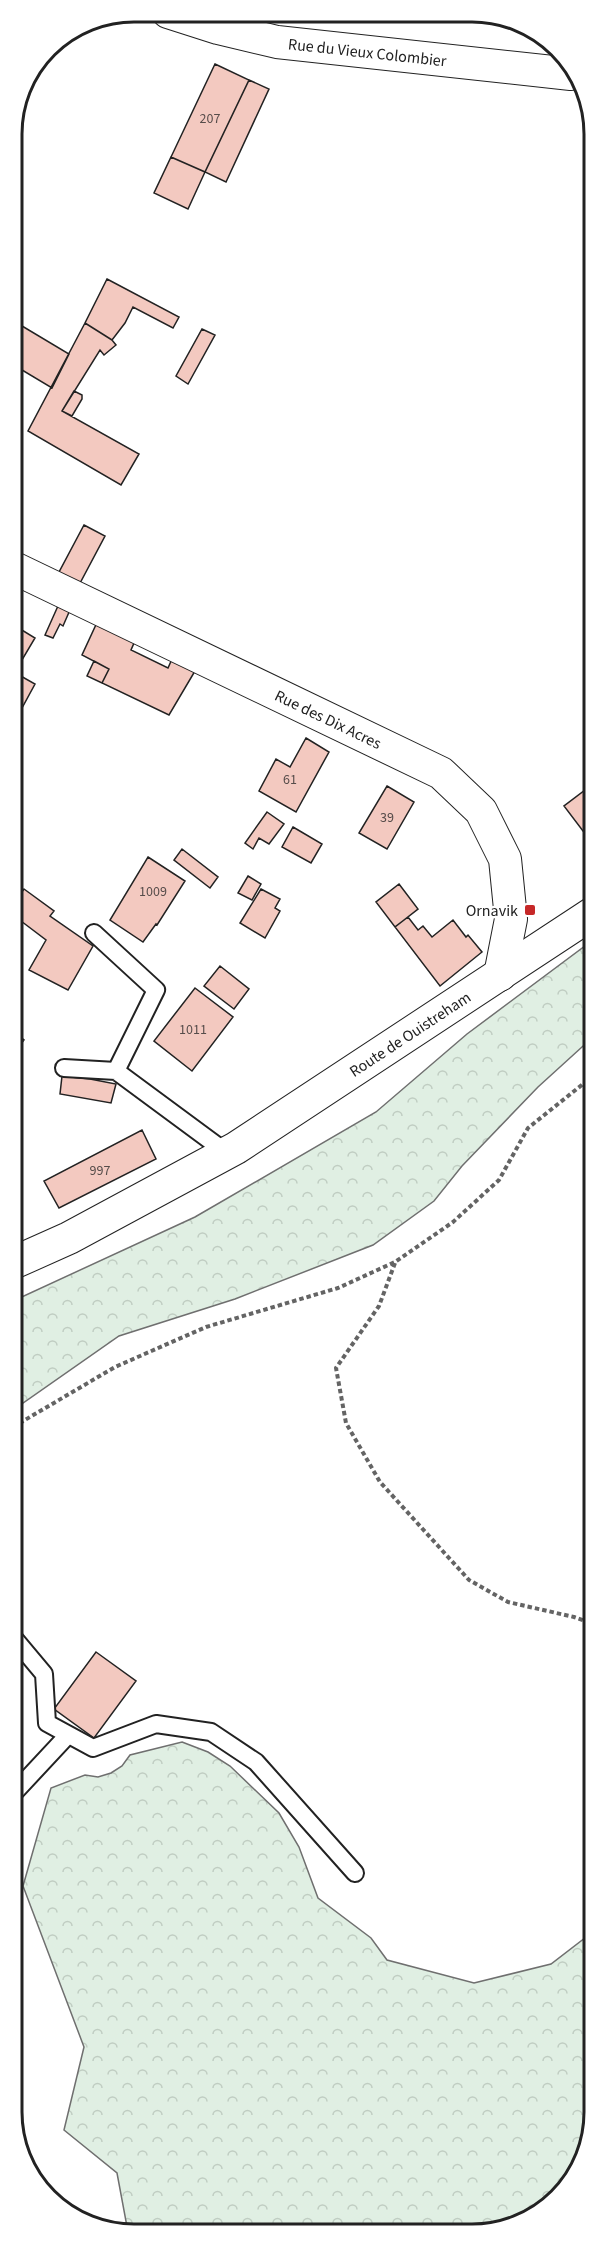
<svg xmlns="http://www.w3.org/2000/svg" width="606" height="2246" font-family="'Source Sans 3',sans-serif">
<style>
.forest{fill:url(#forest-crowns);stroke:#6f6f6f;stroke-width:1.5}
.building{fill:#f3c9c0;stroke:#222;stroke-width:1.5}
.lines{fill:none;stroke-linecap:round;stroke-linejoin:round}
.service-casing{stroke:#222;stroke-width:20}
.minor-casing{stroke:#222;stroke-width:34}
.path{stroke:#646464;stroke-width:4;stroke-dasharray:4.5 3;stroke-linecap:butt}
.service{stroke:#fff;stroke-width:16}
.minor{stroke:#fff;stroke-width:32}
.poi-dot{fill:#c62828;stroke:#fff;stroke-width:2}
.labels{text-anchor:middle;stroke-width:4.5;stroke-linejoin:round;paint-order:stroke}
.number-label{font-size:14px;fill:#564c4a}
.street-label{font-size:16px;fill:#222;stroke:#fff}
.poi-label{font-size:16px;fill:#222;stroke:#fff;text-anchor:end}
.rim{fill:none;stroke:#222;stroke-width:3}
</style>
<defs>
<pattern id="forest-crowns" width="20" height="18" patternUnits="userSpaceOnUse" patternTransform="scale(1.5)"><rect width="20" height="18" fill="#e0efe3"/><path d="M2 6a3 3 0 1 1 6 0M12 15a3 3 0 1 1 6 0" fill="none" stroke="#c0cdc2"/></pattern>
</defs>
<rect width="100%" height="100%" fill="#fff"/>
<path class="forest" d="M593,940V1037L538,1087L462,1166L434,1201L373,1245L235,1299L119,1336L13,1410V1301L195,1217L376,1112L467,1034Z
M182,1742L208,1752L230,1766L279,1813L299,1847L318,1898L371,1938L387,1960L474,1983L551,1964L594,1931V2119L563,2192L526,2221L488,2233L128,2232L117,2173L64,2130L84,2047L23,1886L51,1788L85,1775L98,1777L111,1773L122,1766L130,1755Z"/>
<path class="building" d="M215,64L249,80L205,172L171,157Z
M249,80L269,89L226,182L205,172Z
M171,157L205,172L188,209L154,193Z
M107,279L179,317L173,328L133,307L125,323L112,340L85,323Z
M12,320L69,354L52,388L12,364Z
M85,323L112,340L116,345L104,355L100,350L62,411L139,454L121,485L28,431Z
M202,329L215,335L188,384L176,376Z
M74,391L82,395V399L72,416L62,411Z
M84,525L105,536L79,585L58,574Z
M62,597L73,603L63,626L60,624L53,638L45,635Z
M100,616L138,634L131,650L168,668L172,659L195,671L169,715L102,683L109,669L82,655Z
M12,624L35,638L19,665L12,661Z
M94,661L109,669L102,683L87,676Z
M19,675L35,684L16,719L12,717V687Z
M306,738L329,752L296,812L259,791L276,759L290,767Z
M593,784V830L586,835L564,806Z
M387,786L414,802L387,849L359,833Z
M267,812L284,824L269,844L259,838L253,849L245,843Z
M293,827L322,844L311,863L282,847Z
M182,849L218,877L210,888L174,860Z
M148,857L185,881L157,925L156,924L143,942L110,920Z
M248,876L261,884L252,900L238,893Z
M399,884L418,909L395,927L376,902Z
M24,889L54,911L50,916L93,946L68,990L29,970L46,940L13,915V904Z
M261,889L280,899L275,908L280,911L265,938L240,923Z
M408,917L418,930L423,926L432,937L453,920L466,937L468,935L482,952L440,986L395,927Z
M220,966L249,989L234,1009L204,986Z
M195,988L233,1017L192,1071L154,1041Z
M13,1031L24,1040L13,1055Z
M62,1076L90,1079L116,1084L111,1103L60,1094Z
M142,1130L156,1159L59,1208L44,1181Z
M96,1652L136,1681L94,1738L54,1709Z"/>
<g class="lines">
<defs>
<path id="service" d="M94,933L156,990L116,1071L227,1153
M64,1068L116,1071
M13,1637L44,1674L47,1723L93,1748L156,1724L211,1732L256,1762L355,1873
M13,1794L68,1735"/>
<g id="minor">
<path id="s1" d="M168,12L218,28L277,42L571,74"/>
<path id="s2" d="M12,567L441,773L481,811L505,859L511,919L500,975"/>
<path id="s3" d="M13,1263L69,1238L236,1148L593,913"/>
</g>
</defs>
<use href="#service" class="service-casing"/>
<use href="#minor" class="minor-casing"/>
<path class="path" d="M395,1263L379,1306L336,1368L346,1423L380,1482L469,1580L508,1602L574,1617L594,1624
M13,1427L115,1367L206,1327L338,1288L395,1262L453,1222L499,1180L528,1128L593,1076"/>
<use href="#service" class="service"/>
<use href="#minor" class="minor"/>
</g>
<rect class="poi-dot" x="524" y="904" width="12" height="12" rx="3"/>
<g class="labels">
<g class="number-label">
<text x="210" y="123">207</text>
<text x="290" y="784">61</text>
<text x="387" y="822">39</text>
<text x="153" y="896">1009</text>
<text x="193" y="1034">1011</text>
<text x="100" y="1175">997</text>
</g>
<g class="street-label">
<text dy="6" stroke="none"><textPath href="#s1" startOffset="204">Rue du Vieux Colombier</textPath></text>
<text dy="6" stroke="none"><textPath href="#s2" startOffset="351">Rue des Dix Acres</textPath></text>
<text dy="6" stroke="none"><textPath href="#s3" startOffset="459">Route de Ouistreham</textPath></text>
</g>
<g class="poi-label">
<text x="518" y="916">Ornavik</text>
</g>
</g>
<path d="M0 0H606V2246H0ZM134 22H472A112 112 0 0 1 584 134V2112A112 112 0 0 1 472 2224H134A112 112 0 0 1 22 2112V134A112 112 0 0 1 134 22Z" fill="#fff" fill-rule="evenodd"/>
<path class="rim" d="M134 22H472A112 112 0 0 1 584 134V2112A112 112 0 0 1 472 2224H134A112 112 0 0 1 22 2112V134A112 112 0 0 1 134 22Z"/>
</svg>
